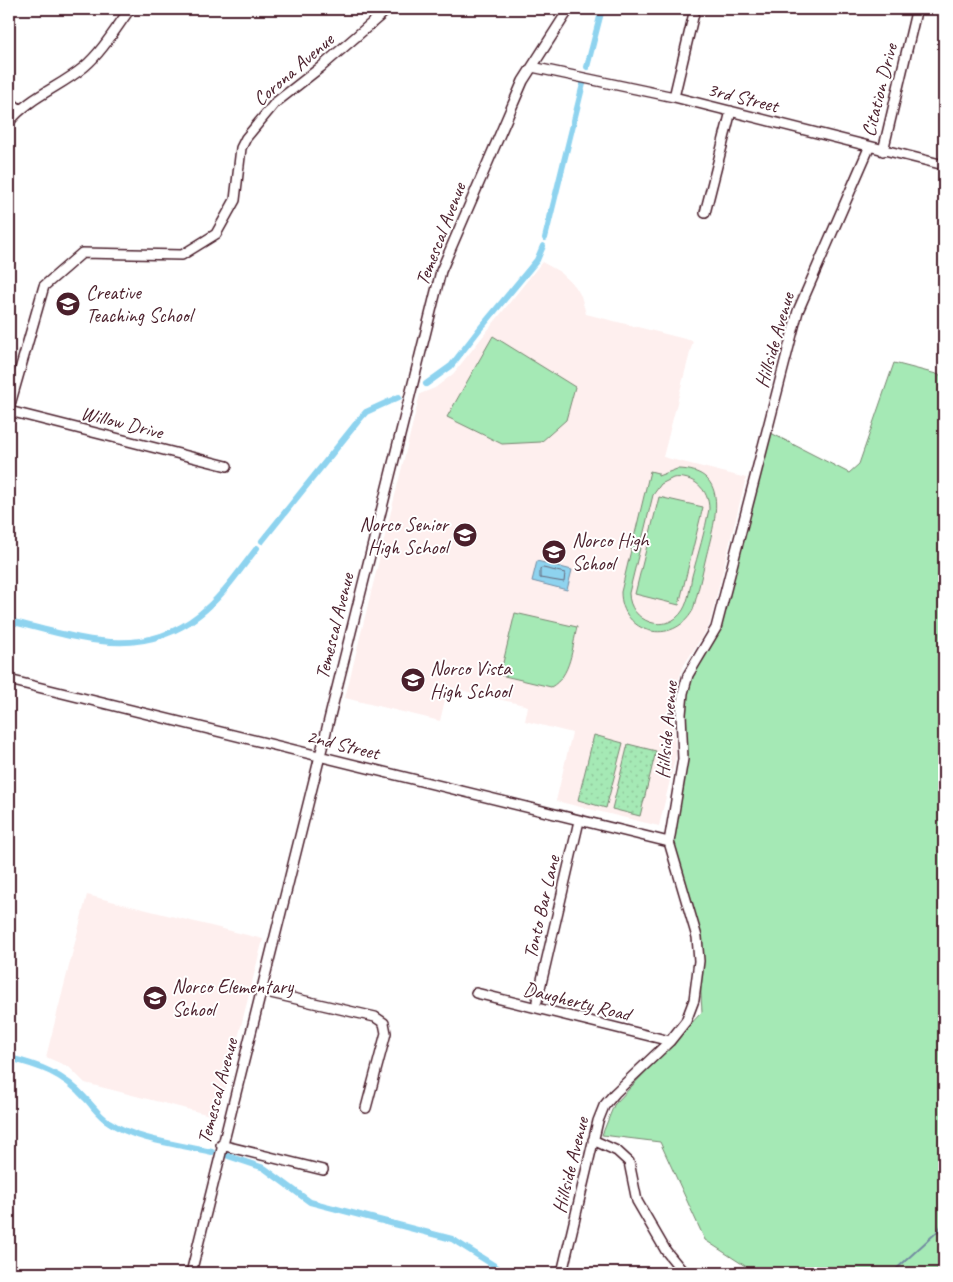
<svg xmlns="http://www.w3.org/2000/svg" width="953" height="1282" font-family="Caveat,sans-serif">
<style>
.built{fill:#feefee}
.grass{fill:#a5e9b5;stroke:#788470;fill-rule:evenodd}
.park{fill:url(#park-dots);stroke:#788470}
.water{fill:#8ed3ef;stroke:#738ba1}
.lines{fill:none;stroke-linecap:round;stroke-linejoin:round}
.shore{stroke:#656779;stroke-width:1}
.stream{stroke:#738ba1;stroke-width:2}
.canal{stroke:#8ed3ef;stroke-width:6}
.minor-casing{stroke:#4a1f2b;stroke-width:12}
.minor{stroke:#fff;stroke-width:9}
.labels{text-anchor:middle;stroke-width:4;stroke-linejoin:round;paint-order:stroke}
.street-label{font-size:20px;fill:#4a1f2b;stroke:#fff}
.poi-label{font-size:20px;fill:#4a1f2b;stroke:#fff;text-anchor:start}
</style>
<defs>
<pattern id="park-dots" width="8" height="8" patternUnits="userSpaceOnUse" patternTransform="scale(1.25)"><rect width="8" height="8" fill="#a5e9b5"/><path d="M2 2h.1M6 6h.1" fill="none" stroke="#90c79c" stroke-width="1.8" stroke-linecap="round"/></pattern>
</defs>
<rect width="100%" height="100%" fill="#fff"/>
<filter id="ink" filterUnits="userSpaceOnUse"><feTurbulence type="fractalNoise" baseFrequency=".02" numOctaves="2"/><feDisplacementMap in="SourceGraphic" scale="10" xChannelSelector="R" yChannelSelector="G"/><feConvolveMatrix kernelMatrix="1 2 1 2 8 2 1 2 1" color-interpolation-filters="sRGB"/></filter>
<g filter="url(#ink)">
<path class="built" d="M542,262L560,272L575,286L581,296L586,314L693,341L663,457L746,478L709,626L684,665L674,692L672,711L676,755L659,826L556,801L572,733L525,721L528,706L448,687L440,721L345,698L420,394L435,388L453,374Z
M87,895L263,939L218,1117L85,1083L69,1067L46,1057Z"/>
<path class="grass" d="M493,336L575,387L566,420L541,442L502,444L447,417Z
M894,363L944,376V1273H756L705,1240L660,1142L602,1135L614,1105L702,1012L699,961L669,842L683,759V693L716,628L767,431L849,473L859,464Z
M677,469C733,469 714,524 706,557C702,574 698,592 693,610C673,647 621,634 621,592L650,471L658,473V476ZM673,478C693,475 709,489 709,509C705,531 698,554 692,576C690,587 689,600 683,610C667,636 629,622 629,593L653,495L661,484Z
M659,497L703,507L679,605L635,594Z
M515,613L577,627C572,648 571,676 551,687L500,675Z"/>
<path class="park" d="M594,735L623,743L606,808L578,800Z
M628,744L656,751L640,816L612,809Z"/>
<path class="water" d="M537,561L572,570L567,590L532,581Z"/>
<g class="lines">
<path class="shore" d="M543,568L565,573L564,582L540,578V569Z"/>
<path class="stream" d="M892,1273L939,1230L944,1220"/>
<path class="canal" d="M587,67L602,9
M545,238L583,84
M484,324L537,260L543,246
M426,384L451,366L482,326
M262,541L359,420L366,412L399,397
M9,621C75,636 139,663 199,615C222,597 239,571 257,548
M9,1058C39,1065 64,1074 85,1098C93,1106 99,1116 109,1122C135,1140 181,1145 212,1152
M228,1156L264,1168L310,1202L452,1239L506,1273"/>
<defs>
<path id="minor" d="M532,67L674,97L944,165
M674,97L695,9
M9,101L19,109
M9,122C29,97 60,87 84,67C102,52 116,28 130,9
M883,151L915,16L914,9
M705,213L731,111
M9,408L44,286L82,253L182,255L216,234L235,200L241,148L246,138L275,103L321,67L388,9
M9,411L227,466
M9,680L669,842
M262,991L375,1017L384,1023L386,1033L366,1108
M476,993L670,1041
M537,1001L579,821
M593,1140L617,1151L629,1162L637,1201L666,1251L684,1273
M221,1145L323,1170
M191,1273L441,271L523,81L569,9
M562,1273L598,1121L604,1106L615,1093L670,1041L686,1021L694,1000L699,961L697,937L669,842L683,759L681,714L683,693L688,675L716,628L798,311L869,148"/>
</defs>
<use href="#minor" class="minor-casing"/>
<use href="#minor" class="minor"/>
</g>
</g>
<defs>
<symbol id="school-disc" viewBox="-11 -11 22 22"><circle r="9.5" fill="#4a1f2b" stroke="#fff"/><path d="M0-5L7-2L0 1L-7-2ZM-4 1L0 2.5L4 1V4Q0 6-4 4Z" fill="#fff"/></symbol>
</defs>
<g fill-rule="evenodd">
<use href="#school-disc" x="54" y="290" width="28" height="28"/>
<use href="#school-disc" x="451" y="521" width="28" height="28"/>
<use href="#school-disc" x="540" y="538" width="28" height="28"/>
<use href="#school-disc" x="399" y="666" width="28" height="28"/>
<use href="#school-disc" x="141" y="984" width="28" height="28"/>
</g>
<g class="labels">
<g class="street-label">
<text transform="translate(293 69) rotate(-41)" y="7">Corona Avenue</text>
<text transform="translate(879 90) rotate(-76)" y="7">Citation Drive</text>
<text transform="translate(743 97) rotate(14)" y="7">3rd Street</text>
<text transform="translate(440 234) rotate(-69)" y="7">Temescal Avenue</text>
<text transform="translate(774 340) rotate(-74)" y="7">Hillside Avenue</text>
<text transform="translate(122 422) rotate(14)" y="7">Willow Drive</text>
<text transform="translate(334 626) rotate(-76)" y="7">Temescal Avenue</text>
<text transform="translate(666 730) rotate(-85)" y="7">Hillside Avenue</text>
<text transform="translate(343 744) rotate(14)" y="7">2nd Street</text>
<text transform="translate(541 907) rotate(-77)" y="7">Tonto Bar Lane</text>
<text transform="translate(577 1001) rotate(14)" y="7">Daugherty Road</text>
<text transform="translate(217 1091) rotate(-75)" y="7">Temescal Avenue</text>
<text transform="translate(570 1165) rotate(-76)" y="7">Hillside Avenue</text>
</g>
<g class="poi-label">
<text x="86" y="299">Creative<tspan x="86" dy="23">Teaching School</tspan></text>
<text x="448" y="531" text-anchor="end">Norco Senior<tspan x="448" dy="23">High School</tspan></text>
<text x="572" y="547">Norco High<tspan x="572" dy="23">School</tspan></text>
<text x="430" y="675">Norco Vista<tspan x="430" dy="23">High School</tspan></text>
<text x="172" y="993">Norco Elementary<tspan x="172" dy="23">School</tspan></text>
</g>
</g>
<rect width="953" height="1282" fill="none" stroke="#fff" stroke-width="30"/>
<rect x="15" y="15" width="923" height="1252" fill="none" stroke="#4a1f2b" stroke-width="2" filter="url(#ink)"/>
</svg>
